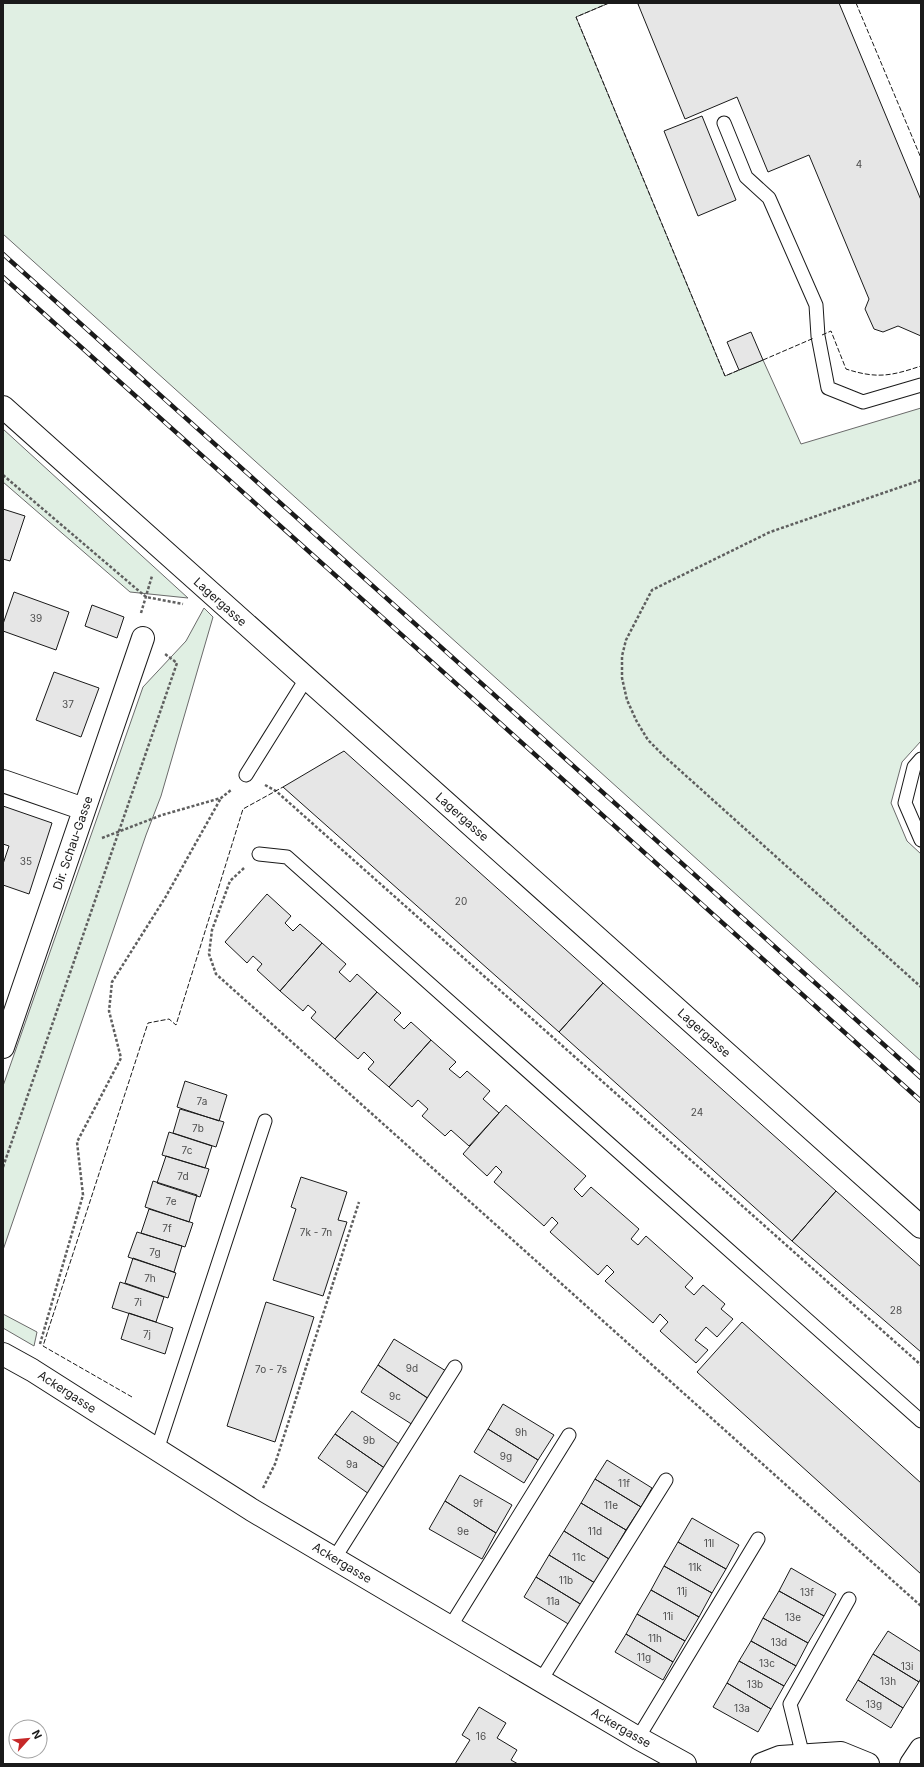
<svg xmlns="http://www.w3.org/2000/svg" width="924" height="1767" font-family="Inter,sans-serif">
<style>
.green{fill:#e0efe3;stroke:#6a6a6a}
.building{fill:#e6e6e6;stroke:#1a1a1a}
.lines{fill:none;stroke-linecap:round;stroke-linejoin:round}
.lane-casing{stroke:#1a1a1a;stroke-width:15}
.street-casing{stroke:#1a1a1a;stroke-width:24}
.path{stroke:#5f5f5f;stroke-width:2.5;stroke-dasharray:3 2;stroke-linecap:butt}
.lane{stroke:#fff;stroke-width:13}
.street{stroke:#fff;stroke-width:22}
.rail-casing{stroke:#1a1a1a;stroke-width:4.5}
.rail{stroke:#fff;stroke-width:3;stroke-dasharray:9;stroke-linecap:butt}
.fence{stroke:#1a1a1a;stroke-width:1;stroke-dasharray:5 2;stroke-linecap:butt}
.labels{text-anchor:middle;stroke-width:3;stroke-linejoin:round;paint-order:stroke}
.number-label{font-size:10px;fill:#4d4d4d}
.street-label{font-size:12px;fill:#1a1a1a;stroke:#fff}
</style>
<rect width="100%" height="100%" fill="#fff"/>
<path class="green" d="M3,3H609L576,17L725,376L763,360L801,444L921,408V741L902,762L891,803L907,841L921,854V1061L3,234Z
M3,429L188,598L130,592L3,482Z
M204,608L213,617L161,796L146,835L3,1250V1086L143,687L186,641Z
M3,1314L37,1332L34,1346L3,1328Z"/>
<path class="building" d="M641,3H839L921,200V336L898,326L883,332L874,329L865,309L869,299L809,155L768,172L737,97L685,119L638,4Z
M702,116L736,200L698,216L664,131Z
M751,332L763,360L739,370L727,342Z
M3,509L25,516L10,561L3,559Z
M14,592L69,612L56,650L3,631V624Z
M92,605L124,617L117,638L85,626Z
M54,672L99,688L81,737L36,720Z
M344,751L603,983L559,1032L283,787Z
M3,806L52,823L29,894L3,885V864L9,846L3,844Z
M267,894L291,916L285,923L293,931L300,924L322,943L280,991L257,970L262,964L253,956L247,963L225,942Z
M322,943L346,964L339,972L350,982L357,974L377,992L335,1039L311,1018L316,1012L308,1005L303,1011L280,991Z
M603,983L836,1191L792,1241L559,1032Z
M377,992L401,1013L394,1020L404,1029L411,1022L431,1040L389,1087L368,1069L374,1062L364,1052L358,1059L335,1039Z
M431,1040L456,1062L449,1069L460,1078L467,1071L490,1091L483,1099L499,1113L469,1146L451,1130L445,1136L422,1116L428,1109L418,1100L412,1107L389,1087Z
M185,1081L227,1095L219,1121L177,1107Z
M506,1105L586,1176L574,1189L582,1197L591,1187L639,1229L631,1239L638,1245L646,1236L693,1278L685,1287L694,1295L703,1285L725,1304L721,1309L733,1319L717,1337L706,1327L695,1340L708,1350L696,1363L660,1331L668,1322L660,1314L653,1323L605,1281L614,1272L607,1265L598,1275L550,1232L558,1223L552,1217L544,1226L494,1182L502,1172L496,1166L487,1176L463,1154Z
M180,1109L224,1122L216,1147L173,1133Z
M169,1132L212,1146L205,1168L162,1155Z
M166,1156L209,1169L200,1197L157,1183Z
M301,1177L347,1192L338,1220L347,1222L323,1296L273,1280L296,1209L291,1207Z
M153,1181L197,1195L189,1222L145,1207Z
M836,1191L921,1267V1352L792,1241Z
M149,1209L193,1223L185,1247L141,1233Z
M137,1232L182,1246L174,1272L128,1257Z
M133,1258L176,1273L168,1298L125,1283Z
M120,1282L164,1297L156,1322L112,1308Z
M266,1302L314,1317L275,1442L227,1426Z
M129,1313L173,1328L165,1354L121,1339Z
M742,1322L921,1483V1574L697,1372Z
M394,1339L446,1371L429,1399L378,1365Z
M378,1365L429,1399L413,1425L361,1392Z
M503,1404L554,1435L538,1460L488,1429Z
M352,1411L402,1446L386,1469L335,1434Z
M488,1429L538,1460L524,1483L474,1452Z
M335,1434L386,1469L369,1494L318,1458Z
M607,1460L652,1488L641,1507L595,1479Z
M460,1475L512,1505L496,1533L445,1501Z
M595,1479L641,1507L626,1530L581,1503Z
M445,1501L496,1533L482,1559L429,1529Z
M581,1503L626,1530L609,1559L564,1531Z
M692,1518L739,1545L726,1569L678,1542Z
M564,1531L609,1559L595,1583L549,1555Z
M678,1542L726,1569L712,1593L664,1566Z
M549,1555L595,1583L582,1605L536,1577Z
M664,1566L712,1593L699,1617L651,1590Z
M791,1568L836,1594L824,1616L779,1591Z
M536,1577L582,1605L570,1625L524,1597Z
M651,1590L699,1617L685,1641L637,1614Z
M779,1591L824,1616L808,1643L763,1618Z
M637,1614L685,1641L673,1662L626,1634Z
M763,1618L808,1643L796,1666L751,1641Z
M888,1631L921,1652V1678L919,1682L873,1654Z
M626,1634L673,1662L663,1680L615,1652Z
M751,1641L796,1666L784,1686L739,1661Z
M873,1654L919,1682L903,1708L858,1680Z
M739,1661L784,1686L771,1709L727,1683Z
M858,1680L903,1708L891,1728L846,1700Z
M727,1683L771,1709L758,1732L713,1707Z
M479,1707L506,1723L497,1738L517,1750L511,1760L518,1764H455L470,1740L462,1735Z"/>
<g class="lines">
<defs>
<path id="lane" d="M724,123L746,177L769,198L816,305L818,336L828,388L863,402L921,385
M921,759L914,767L905,803L921,840
M246,775L306,679
M259,854L287,857L921,1421
M157,1450L265,1121
M334,1559L455,1367
M450,1627L569,1435
M541,1680L666,1480
M638,1738L758,1539
M803,1756L790,1704L849,1599"/>
<path id="street" d="M3,407L921,1227
M3,781L84,809
M3,1047L143,638
M3,1354L32,1370L252,1510L638,1738L685,1764
M762,1764L780,1757L841,1753L868,1764
M911,1764L921,1749"/>
</defs>
<use href="#lane" class="lane-casing"/>
<use href="#street" class="street-casing"/>
<path class="path" d="M3,475L146,597L183,604
M921,480L770,532L652,590L626,640L622,656V678L627,700L637,722L648,740L664,756L921,987
M141,613L152,576
M265,785L276,791L921,1365
M102,838L162,815L221,798L231,790
M244,868L230,881L212,930L209,954L216,974L921,1606
M3,1167L177,663L165,654
M40,1344L83,1195L77,1142L121,1058L109,1011L112,982L165,898L221,798
M263,1488L275,1464L359,1202"/>
<use href="#lane" class="lane"/>
<use href="#street" class="street"/>
<defs>
<path id="rail" d="M3,254L921,1078
M3,277L921,1101"/>
</defs>
<use href="#rail" class="rail-casing"/>
<use href="#rail" class="rail"/>
<path class="fence" d="M609,3L576,17L725,376L739,370
M856,3L921,158
M822,335L831,331L846,369C877,379 891,376 921,366
M763,360L814,338
M132,1397L43,1346L148,1023L169,1019L176,1025L243,809L283,787"/>
</g>
<g class="labels">
<g class="number-label">
<text x="859" y="168">4</text>
<text x="36" y="622">39</text>
<text x="68" y="708">37</text>
<text x="26" y="865">35</text>
<text x="461" y="905">20</text>
<text x="202" y="1105">7a</text>
<text x="697" y="1116">24</text>
<text x="198" y="1132">7b</text>
<text x="187" y="1154">7c</text>
<text x="183" y="1180">7d</text>
<text x="171" y="1205">7e</text>
<text x="167" y="1232">7f</text>
<text x="316" y="1236">7k - 7n</text>
<text x="155" y="1256">7g</text>
<text x="150" y="1282">7h</text>
<text x="138" y="1306">7i</text>
<text x="896" y="1314">28</text>
<text x="147" y="1338">7j</text>
<text x="412" y="1372">9d</text>
<text x="271" y="1373">7o - 7s</text>
<text x="395" y="1400">9c</text>
<text x="521" y="1436">9h</text>
<text x="369" y="1444">9b</text>
<text x="506" y="1460">9g</text>
<text x="352" y="1468">9a</text>
<text x="624" y="1487">11f</text>
<text x="478" y="1507">9f</text>
<text x="611" y="1509">11e</text>
<text x="463" y="1535">9e</text>
<text x="595" y="1535">11d</text>
<text x="709" y="1547">11l</text>
<text x="579" y="1561">11c</text>
<text x="695" y="1571">11k</text>
<text x="566" y="1584">11b</text>
<text x="682" y="1595">11j</text>
<text x="807" y="1596">13f</text>
<text x="553" y="1605">11a</text>
<text x="668" y="1620">11i</text>
<text x="793" y="1621">13e</text>
<text x="655" y="1642">11h</text>
<text x="779" y="1646">13d</text>
<text x="644" y="1661">11g</text>
<text x="767" y="1667">13c</text>
<text x="907" y="1670">13i</text>
<text x="888" y="1685">13h</text>
<text x="755" y="1688">13b</text>
<text x="874" y="1708">13g</text>
<text x="742" y="1712">13a</text>
<text x="481" y="1740">16</text>
</g>
<g class="street-label">
<text transform="translate(220 602) rotate(42)" y="4">Lagergasse</text>
<text transform="translate(462 817) rotate(42)" y="4">Lagergasse</text>
<text transform="translate(73 843) rotate(-71)" y="4">Dir. Schau-Gasse</text>
<text transform="translate(704 1033) rotate(42)" y="4">Lagergasse</text>
<text transform="translate(67 1392) rotate(33)" y="4">Ackergasse</text>
<text transform="translate(342 1563) rotate(31)" y="4">Ackergasse</text>
<text transform="translate(621 1728) rotate(30)" y="4">Ackergasse</text>
</g>
</g>
<rect width="924" height="1767" fill="none" stroke="#1a1a1a" stroke-width="8"/>
<g transform="translate(28 1739) rotate(63)"><circle r="19" fill="#ffffff" stroke="#a3a3a3"/>
<path d="M0-3L7 15L0 10L-7 15Z" fill="#c62828"/>
<text y="-6" font-size="11" font-weight="bold" text-anchor="middle" fill="#1a1a1a">N</text>
</g>
</svg>
